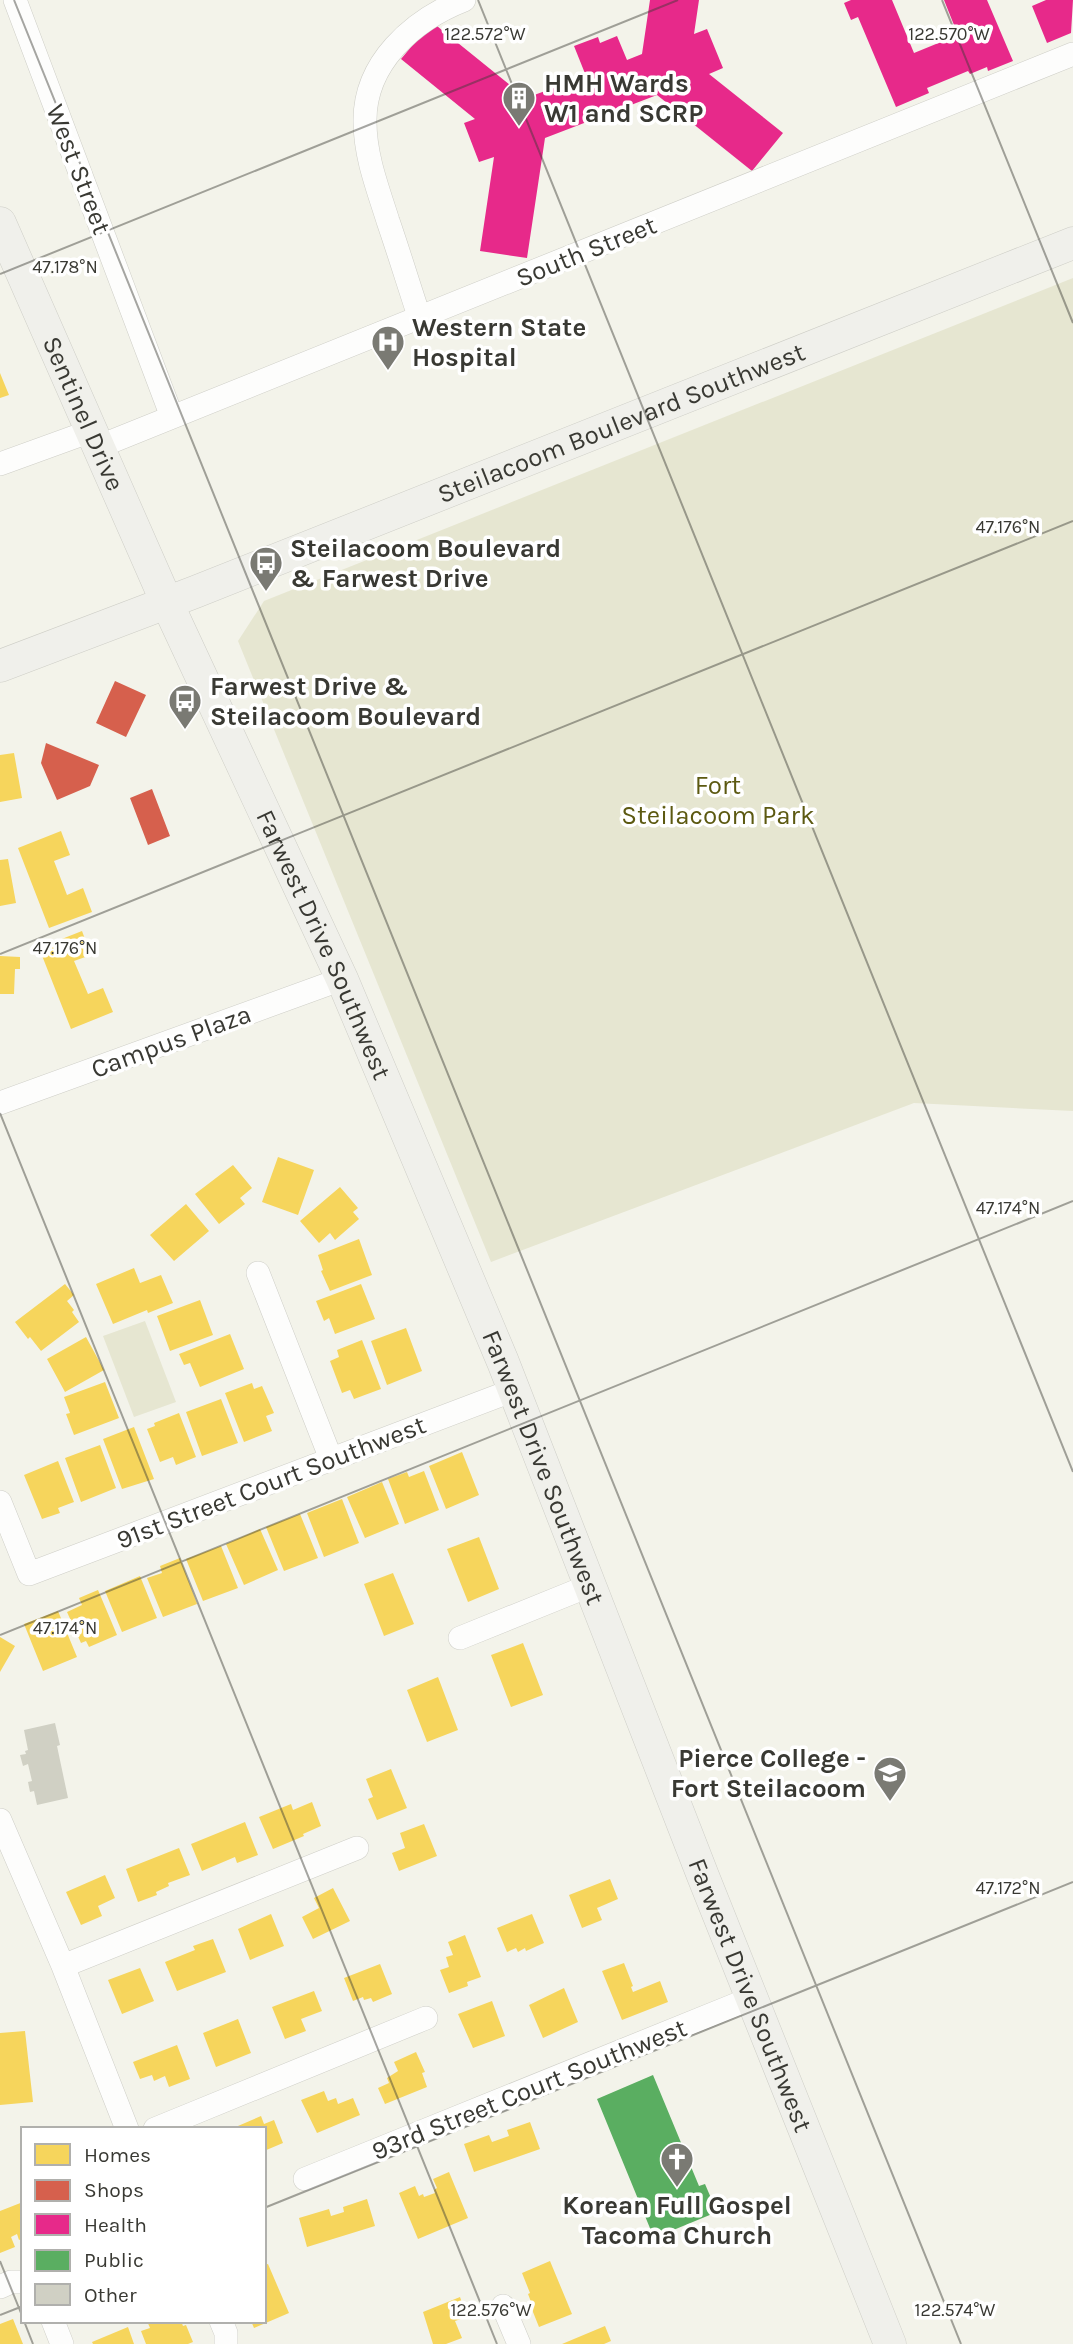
<svg xmlns="http://www.w3.org/2000/svg" width="1073" height="2344" font-family="Karla,sans-serif">
<style>
.green{fill:#e6e6d1}
.homes{fill:#f6d55c}
.shops{fill:#d6604d}
.health{fill:#e7298a}
.public{fill:#5aae61}
.building{fill:#d0d0c4}
.lines{fill:none;stroke-linecap:round;stroke-linejoin:round}
.street-casing{stroke:#cecec7;stroke-width:24}
.secondary-casing{stroke:#cecec7;stroke-width:33}
.street{stroke:#fdfdfc;stroke-width:23}
.secondary{stroke:#f0f0eb;stroke-width:32}
.ticks{fill:none;stroke:#393933;stroke-width:2;stroke-opacity:0.45}
.labels{text-anchor:middle;stroke-width:7;stroke-linejoin:round;paint-order:stroke}
.poi-label{font-size:26px;font-weight:bold;fill:#393933;stroke:#fff;text-anchor:start}
.street-label{font-size:26px;fill:#393933;stroke:#fff}
.park-label{font-size:26px;fill:#5c5911;stroke:#fff}
.ticks-label{font-size:18px;text-anchor:middle;fill:#393933;stroke:#fff;stroke-width:7;stroke-linejoin:round;paint-order:stroke}
</style>
<rect width="100%" height="100%" fill="#f3f3ea"/>
<path class="green" d="M1073,278V1111L914,1103L491,1262L238,641L264,601Z
M145,1321L176,1402L134,1417L103,1336Z"/>
<path class="homes" d="M0,373L9,395L0,398Z
M14,753L22,798L0,802V755Z
M61,831L70,855L54,861L67,895L83,888L92,912L49,928L18,848Z
M8,859L16,903L0,906V860Z
M82,931L91,955L74,961L88,994L103,988L113,1012L71,1029L39,948Z
M0,956L20,957V969H15L14,994H0Z
M278,1157L314,1170L298,1215L262,1202Z
M233,1165L252,1188L240,1198L245,1204L219,1224L195,1194Z
M340,1187L358,1208L353,1212L359,1219L335,1240L330,1233L319,1243L300,1221Z
M186,1204L209,1231L174,1261L150,1235Z
M359,1239L372,1275L330,1291L321,1271L323,1270L318,1255Z
M134,1268L140,1283L161,1275L173,1303L148,1313L147,1310L113,1324L96,1284Z
M65,1284L74,1295L67,1301L74,1310L72,1312L79,1322L41,1351L30,1337L28,1339L15,1322Z
M361,1284L375,1319L335,1334L329,1318L324,1321L316,1301Z
M200,1300L213,1335L170,1351L157,1316Z
M406,1328L422,1371L387,1385L371,1341Z
M230,1334L244,1369L200,1387L190,1363L184,1365L179,1354Z
M86,1337L104,1370L65,1392L47,1359Z
M362,1340L381,1389L354,1399L350,1390L342,1393L330,1361L339,1357L337,1350Z
M105,1382L119,1418L74,1435L66,1414L70,1413L64,1397Z
M252,1383L254,1389L262,1386L274,1413L266,1416L272,1431L244,1442L225,1393Z
M221,1399L238,1443L202,1456L186,1412Z
M179,1413L196,1457L176,1465L173,1457L160,1462L147,1429L155,1426L154,1423Z
M134,1427L154,1479L122,1489L103,1439Z
M100,1445L116,1488L81,1502L65,1458Z
M462,1452L479,1495L446,1509L429,1466Z
M58,1461L74,1502L58,1508L60,1513L42,1519L24,1475Z
M424,1471L439,1510L405,1524L388,1479L407,1472L409,1477Z
M382,1482L399,1524L365,1538L347,1497Z
M342,1499L359,1543L324,1557L307,1513Z
M300,1514L318,1558L284,1571L266,1527Z
M260,1529L278,1570L244,1585L226,1544Z
M479,1537L499,1589L468,1602L447,1549Z
M221,1546L238,1588L203,1601L186,1559Z
M180,1558L197,1604L163,1617L147,1578L162,1573L160,1566Z
M393,1573L414,1624L384,1636L364,1584Z
M140,1576L157,1618L122,1632L105,1591Z
M98,1590L117,1635L89,1647L86,1641L81,1643L67,1612L82,1605L79,1598Z
M58,1611L77,1657L43,1671L24,1624Z
M0,1637L15,1646L0,1672Z
M523,1643L543,1695L511,1707L491,1655Z
M438,1677L458,1730L427,1742L407,1690Z
M391,1769L407,1808L377,1820L368,1799L373,1797L366,1779Z
M312,1802L321,1826L303,1834L304,1836L273,1849L259,1817L291,1804L293,1810Z
M245,1822L258,1855L237,1863L235,1857L202,1871L191,1844Z
M424,1824L437,1856L399,1871L392,1853L405,1848L400,1833Z
M179,1848L190,1875L168,1883L169,1886L156,1892L157,1895L138,1902L126,1869Z
M105,1875L115,1898L98,1906L102,1916L81,1925L66,1892Z
M610,1879L618,1899L597,1908L602,1920L582,1928L569,1895Z
M333,1888L350,1921L313,1939L302,1917L319,1908L314,1898Z
M271,1914L284,1946L250,1960L238,1929Z
M532,1914L544,1943L526,1951L525,1948L518,1952L516,1948L507,1952L497,1928Z
M465,1935L481,1977L467,1982L468,1986L449,1993L440,1970L449,1967L446,1957L453,1955L448,1942Z
M213,1939L226,1972L177,1991L165,1962L195,1950L193,1946Z
M624,1963L633,1986L631,1987L633,1992L660,1981L668,2002L622,2020L602,1971Z
M380,1964L392,1994L373,2002L371,1998L364,2000L363,1997L353,2001L344,1978Z
M140,1968L154,2001L122,2014L108,1980Z
M564,1988L578,2022L543,2038L529,2005Z
M314,1991L322,2011L301,2019L306,2031L285,2039L272,2007Z
M492,2001L505,2036L473,2048L458,2014Z
M238,2019L251,2053L216,2067L203,2033Z
M25,2031L33,2102L0,2105V2033Z
M177,2045L190,2079L169,2087L165,2076L154,2081L152,2075L140,2079L133,2062Z
M416,2052L425,2072L422,2073L427,2087L385,2104L378,2088L389,2083L387,2078L398,2071L394,2062Z
M324,2091L328,2101L336,2098L338,2104L353,2098L360,2115L317,2133L301,2100Z
M261,2116L264,2124L274,2120L283,2143L264,2151V2129H231Z
M530,2122L540,2149L474,2172L464,2144L489,2135L492,2142L509,2136L507,2130Z
M449,2172L468,2218L418,2239L399,2193L415,2186L419,2196L423,2194L424,2197L435,2193L434,2190L437,2188L433,2179Z
M367,2199L375,2226L307,2247L299,2218L329,2209L331,2216L344,2212L343,2207Z
M23,2202V2238L19,2240L17,2234L11,2237L15,2247L0,2253V2211Z
M550,2261L572,2314L539,2327L531,2307H533L528,2294L530,2293L522,2273Z
M268,2264L289,2313L254,2328L251,2321H264V2265Z
M460,2297L467,2317L455,2321L462,2338L446,2344H433L423,2312Z
M13,2319L23,2344H0V2324Z
M147,2321H181L183,2326L186,2325L193,2342L188,2344H146L141,2331L150,2328Z
M605,2326L611,2341L604,2344H562Z
M128,2327L134,2344H93L92,2342Z"/>
<path class="shops" d="M115,681L146,695L126,737L96,723Z
M46,743L99,765L90,786L57,800L41,763Z
M152,789L170,836L148,845L130,798Z"/>
<path class="health" d="M650,0H699L694,34L707,29L723,68L709,74L783,133L752,171L657,95L545,138L527,258L480,251L494,157L479,162L464,123L475,119L401,59L432,22L526,98L586,76L574,46L598,37L600,43L617,36L627,60L642,54Z
M851,0H892L914,53L958,35L944,0H987L1013,61L988,71L987,67L970,74L968,71L927,88L929,93L896,107L858,17L851,20L844,3Z
M1046,0H1073L1071,33L1047,43L1032,6Z"/>
<path class="public" d="M653,2075L699,2186L705,2184L717,2212L654,2238L597,2099Z"/>
<path class="building" d="M55,1723L60,1745L57,1746L68,1798L37,1805L34,1791L30,1792L28,1782L32,1781L28,1764L23,1766L20,1755L26,1754L25,1751L28,1750L24,1730Z"/>
<g class="lines">
<defs>
<path id="street" d="M15,0L172,417
M420,319C409,286 399,253 388,221C378,189 365,156 365,122C364,63 413,20 464,0
M98,447L1073,54
M0,464L91,431
M0,1103L342,979
M258,1273L331,1459
M0,1502L29,1574L514,1390
M460,1638L591,1585
M0,1820L63,1966L127,2129
M63,1966L357,1848
M155,2129L426,2018
M305,2179L752,1998
M0,2287L11,2282H23
M503,2306L519,2344
M53,2321L62,2344
M221,2321L226,2333V2344"/>
<g id="secondary">
<path id="s1" d="M0,223L167,603L342,979L503,1362L703,1876L890,2344"/>
<path id="s2" d="M0,666L195,592L1073,243"/>
</g>
</defs>
<use href="#street" class="street-casing"/>
<use href="#secondary" class="secondary-casing"/>
<use href="#street" class="street"/>
<use href="#secondary" class="secondary"/>
</g>
<path class="ticks" d="M14,0L961,2344M478,0L1073,1472M942,0L1073,323M0,274L678,0M0,954L1073,521M0,1113L497,2344M0,1635L1073,1201M264,2208L1073,1882M0,2261L23,2318M0,2315L23,2306M24,2321L33,2344"/>
<defs>
<symbol id="building-pin" viewBox="-11 -11 22 30"><path d="M0 17L-7.5 6A9.5 9.5 0 1 1 7.5 6Z" fill="#7a7a73" stroke="#fff"/><path d="M-4-6H4V6H1V3H-1V6H-4ZM-2.5-4.3h1.7v1.8h-1.7ZM.8-4.3h1.7v1.8H.8ZM-2.5-1h1.7V.8h-1.7ZM.8-1h1.7V.8H.8Z" fill="#fff"/></symbol>
<symbol id="hospital-pin" viewBox="-11 -11 22 30"><path d="M0 17L-7.5 6A9.5 9.5 0 1 1 7.5 6Z" fill="#7a7a73" stroke="#fff"/><path d="M-5-5h3v3.5h4V-5h3V5h-3V1.5h-4V5h-3Z" fill="#fff"/></symbol>
<symbol id="bus-pin" viewBox="-11 -11 22 30"><path d="M0 17L-7.5 6A9.5 9.5 0 1 1 7.5 6Z" fill="#7a7a73" stroke="#fff"/><path d="M-5-6H5V4H4V6H2V4H-2V6H-4V4H-5ZM-3.5-4V0h7V-4ZM-3.5 1.2v1.5H-2V1.2ZM2 1.2v1.5H3.5V1.2Z" fill="#fff"/></symbol>
<symbol id="university-pin" viewBox="-11 -11 22 30"><path d="M0 17L-7.5 6A9.5 9.5 0 1 1 7.5 6Z" fill="#7a7a73" stroke="#fff"/><path d="M0-5L7-2L0 1L-7-2ZM-4 1L0 2.5L4 1V4Q0 6-4 4Z" fill="#fff"/></symbol>
<symbol id="church-pin" viewBox="-11 -11 22 30"><path d="M0 17L-7.5 6A9.5 9.5 0 1 1 7.5 6Z" fill="#7a7a73" stroke="#fff"/><path d="M-1.2-6h2.4v3.5h3.3v2.4h-3.3V6h-2.4V-.1h-3.3v-2.4h3.3Z" fill="#fff"/></symbol>
</defs>
<g fill-rule="evenodd">
<use href="#building-pin" x="500" y="79" width="38" height="52"/>
<use href="#hospital-pin" x="369" y="323" width="38" height="52"/>
<use href="#bus-pin" x="247" y="544" width="38" height="52"/>
<use href="#bus-pin" x="166" y="682" width="38" height="52"/>
<use href="#university-pin" x="871" y="1754" width="38" height="52"/>
<use href="#church-pin" x="658" y="2140" width="38" height="52"/>
</g>
<g class="labels">
<g class="poi-label">
<text x="544" y="92">HMH Wards<tspan x="544" dy="30">W1 and SCRP</tspan></text>
<text x="412" y="336">Western State<tspan x="412" dy="30">Hospital</tspan></text>
<text x="290" y="557">Steilacoom Boulevard<tspan x="290" dy="30">&amp; Farwest Drive</tspan></text>
<text x="210" y="695">Farwest Drive &amp;<tspan x="210" dy="30">Steilacoom Boulevard</tspan></text>
<text x="866" y="1767" text-anchor="end">Pierce College -<tspan x="866" dy="30">Fort Steilacoom</tspan></text>
<text x="677" y="2214" text-anchor="middle">Korean Full Gospel<tspan x="677" dy="30">Tacoma Church</tspan></text>
</g>
<g class="street-label">
<text transform="translate(79 169) rotate(69)" y="9">West Street</text>
<text transform="translate(586 251) rotate(-22)" y="9">South Street</text>
<text dy="9" stroke="none"><textPath href="#s1" startOffset="208">Sentinel Drive</textPath></text>
<text dy="9" stroke="none"><textPath href="#s2" startOffset="667">Steilacoom Boulevard Southwest</textPath></text>
<text dy="9" stroke="none"><textPath href="#s1" startOffset="791">Farwest Drive Southwest</textPath></text>
<text transform="translate(171 1041) rotate(-20)" y="9">Campus Plaza</text>
<text dy="9" stroke="none"><textPath href="#s1" startOffset="1358">Farwest Drive Southwest</textPath></text>
<text transform="translate(271 1482) rotate(-21)" y="9">91st Street Court Southwest</text>
<text dy="9" stroke="none"><textPath href="#s1" startOffset="1925">Farwest Drive Southwest</textPath></text>
<text transform="translate(529 2089) rotate(-22)" y="9">93rd Street Court Southwest</text>
</g>
<g class="park-label">
<text x="718" y="794">Fort<tspan x="718" dy="30">Steilacoom Park</tspan></text>
</g>
</g>
<g class="ticks-label">
<text x="485" y="40">122.572°W</text>
<text x="949" y="40">122.570°W</text>
<text x="65" y="273">47.178°N</text>
<text x="1008" y="533">47.176°N</text>
<text x="65" y="954">47.176°N</text>
<text x="1008" y="1214">47.174°N</text>
<text x="65" y="1634">47.174°N</text>
<text x="1008" y="1894">47.172°N</text>
<text x="491" y="2316">122.576°W</text>
<text x="955" y="2316">122.574°W</text>
</g>
<rect x="21" y="2127" width="245" height="196" fill="#ffffff" stroke="#b0b0ad" stroke-width="2"/>
<rect x="35" y="2144" width="35" height="21" fill="#f6d55c" stroke="#b0b0ad" stroke-width="2"/>
<text x="84" y="2162" font-size="21" fill="#393933">Homes</text>
<rect x="35" y="2180" width="35" height="21" fill="#d6604d" stroke="#b0b0ad" stroke-width="2"/>
<text x="84" y="2197" font-size="21" fill="#393933">Shops</text>
<rect x="35" y="2214" width="35" height="21" fill="#e7298a" stroke="#b0b0ad" stroke-width="2"/>
<text x="84" y="2232" font-size="21" fill="#393933">Health</text>
<rect x="35" y="2250" width="35" height="21" fill="#5aae61" stroke="#b0b0ad" stroke-width="2"/>
<text x="84" y="2267" font-size="21" fill="#393933">Public</text>
<rect x="35" y="2284" width="35" height="21" fill="#d0d0c4" stroke="#b0b0ad" stroke-width="2"/>
<text x="84" y="2302" font-size="21" fill="#393933">Other</text>
</svg>
